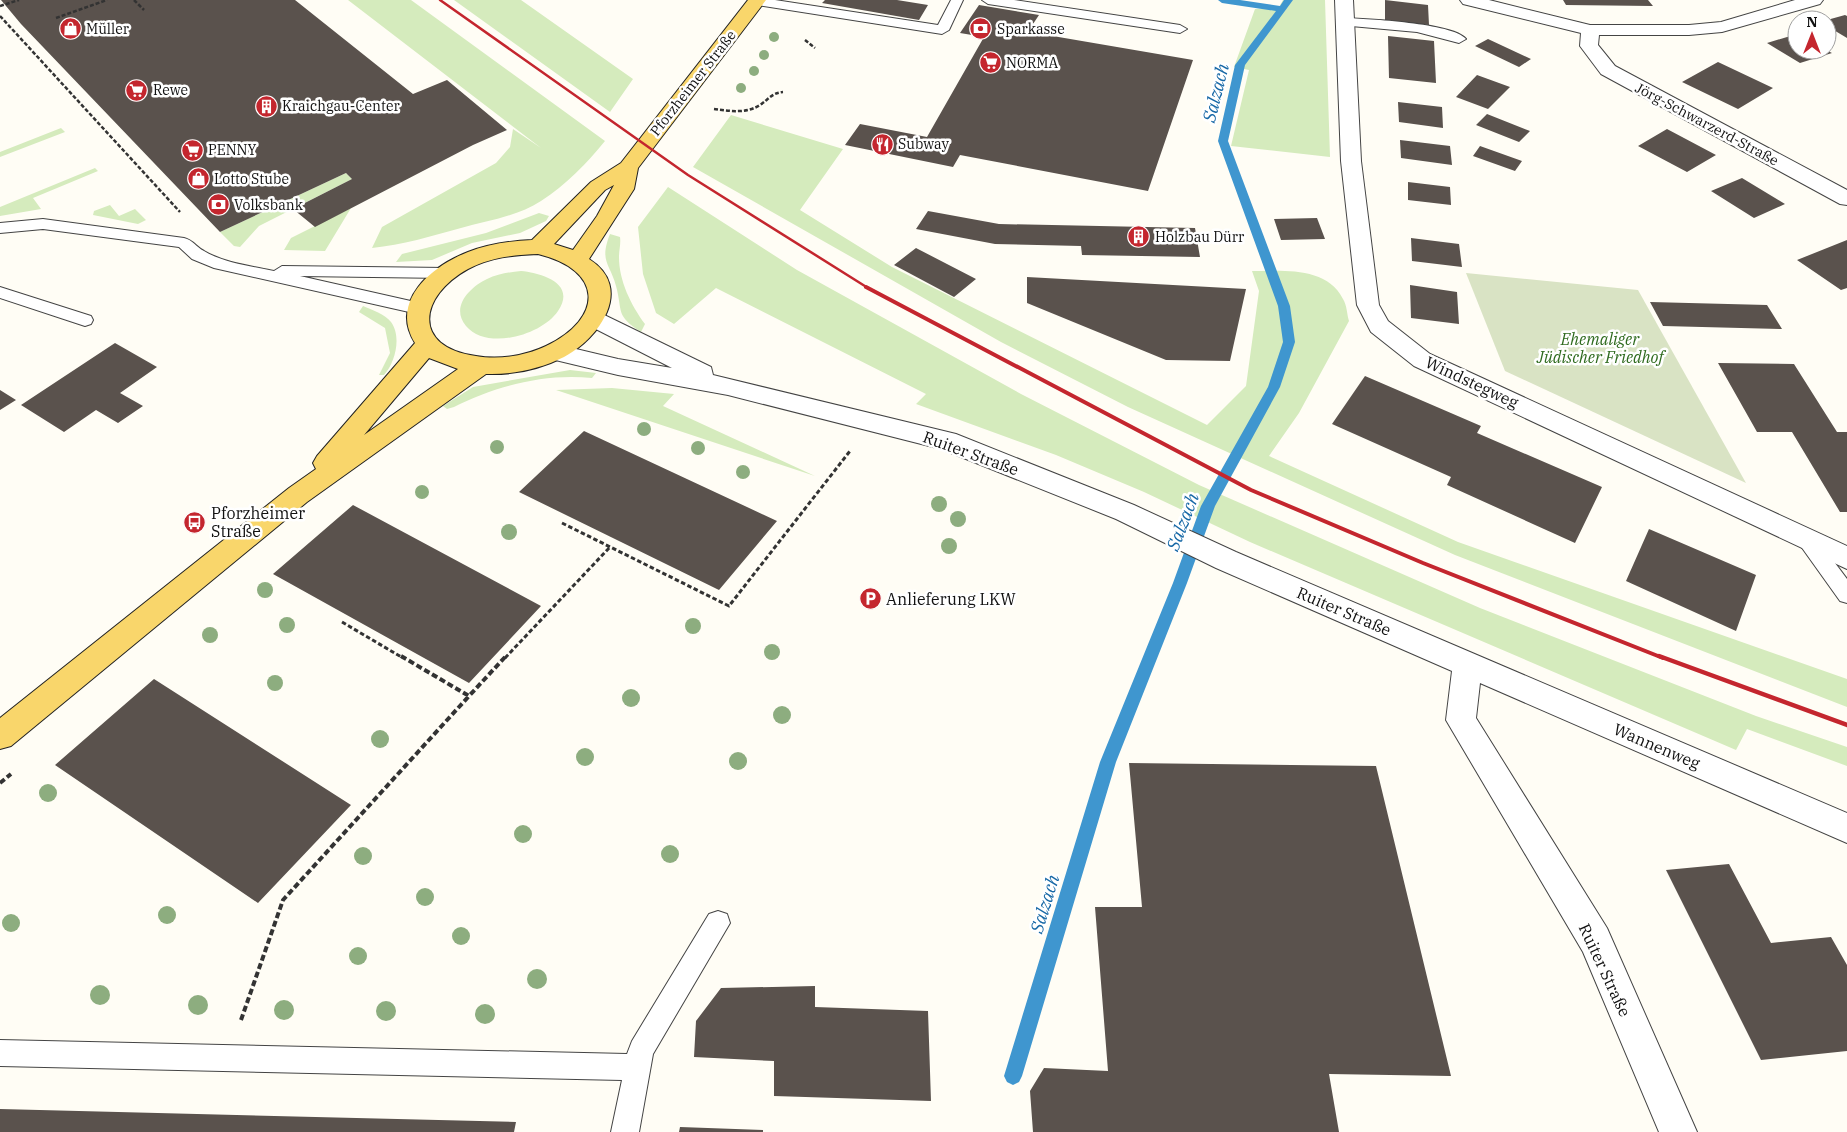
<svg xmlns="http://www.w3.org/2000/svg" width="1847" height="1132" font-family="'IBM Plex Serif',serif">
<style>
.green{fill:#d5ebbd}
.cemetery{fill:#d9e3c4}
.lines{fill:none;stroke-linecap:round;stroke-linejoin:round}
.stream{fill:#3f96cf;fill-rule:evenodd}
.building{fill:#5a524d}
.lane-casing{stroke:#444;stroke-width:2}
.street-casing{stroke:#444;stroke-width:2}
.primary-casing{stroke:#222;stroke-width:2}
.path-far2{stroke:#333;stroke-width:2.5;stroke-dasharray:4 2;stroke-linecap:butt}
.path-far1{stroke:#333;stroke-width:3;stroke-dasharray:4.5 2.5;stroke-linecap:butt}
.path{stroke:#333;stroke-width:4;stroke-dasharray:6 3;stroke-linecap:butt}
.lane{fill:#fff;fill-rule:evenodd}
.street{fill:#fff;fill-rule:evenodd}
.primary{fill:#f9d66b;fill-rule:evenodd}
.rail-far2{stroke:#c4262e;stroke-width:2.5}
.rail-far1{stroke:#c4262e;stroke-width:4}
.rail{stroke:#c4262e;stroke-width:4.5}
.tree{fill:#8dad7f}
.labels{text-anchor:middle;stroke-width:5;stroke-linejoin:round;paint-order:stroke}
.far-poi-label{font-size:14px;fill:#111;stroke:#fff;text-anchor:start}
.far-street-label{font-size:14px;fill:#111;stroke:#fff}
.park-label{font-size:16px;font-style:italic;fill:#2f6b1f;stroke:#fff}
.street-label{font-size:16px;fill:#111;stroke:#fff}
.poi-label{font-size:16px;fill:#111;stroke:#fff;text-anchor:start}
.water-label{font-size:18px;font-style:italic;fill:#1768a6;stroke:#fff}
</style>
<rect width="100%" height="100%" fill="#fffdf5"/>
<path class="green" d="M348,0H411L605,141C587,163 566,185 541,201C518,216 487,221 461,228C432,236 402,245 372,248L382,227L496,163L510,147L513,129L541,148Z
M454,0H521L633,79L610,112Z
M1283,0H1325L1330,157L1231,146L1249,70L1234,67L1255,9L1279,7Z
M731,115L843,149L800,210L892,267L1207,425L1246,386L1259,291L1252,271C1282,271 1327,266 1343,299C1347,305 1347,315 1349,321L1299,413L1269,456L1458,542L1847,679V707L1455,555L1128,407L1001,342L693,167Z
M61,128L65,132L0,157V152Z
M95,168L98,171L33,198L41,209L0,216V207Z
M346,173L352,179L259,226L240,247L234,246L220,232Z
M668,187L797,270L1021,394L1199,485L1480,608L1756,716L1847,747V766L1747,729L1736,750L1250,542L1144,492L1056,455L916,404L926,394L716,288L674,324L656,313L643,274L638,227Z
M110,205L119,216L135,209L146,220L138,224L93,215L94,211Z
M351,208L325,251L284,250L291,238Z
M539,213L549,216L546,221L520,233L472,243L432,260L396,262L402,254L486,233Z
M610,234L620,237C621,244 619,250 619,257C619,281 631,305 645,324L641,332C615,315 623,312 616,286C610,263 599,262 610,234Z
M521,271C541,273 577,283 558,311C542,335 487,351 466,326C450,307 470,287 487,279C498,274 510,272 521,271Z
M363,306C372,310 385,314 391,322C402,337 395,363 384,375H379L390,353L385,328L359,312Z
M570,370L596,373L592,378C545,373 495,386 454,407L447,409L443,406L473,387Z
M612,388L674,394L663,406L815,476L556,390Z"/>
<path class="cemetery" d="M1466,273L1638,290L1746,483L1505,371Z"/>
<g class="lines">
<path class="stream" d="M1218,0H1240L1280,6L1284,0H1293L1245,65L1228,141L1290,306L1295,342L1280,387L1215,506L1187,583L1116,762L1022,1076L1019,1082L1013,1085L1007,1082L1004,1076L1100,762L1173,583L1201,506L1268,387L1283,342L1278,306L1218,141L1235,65L1276,11L1222,3Z"/>
</g>
<path class="building" d="M1,0H295L413,94L447,80L507,130L473,145L315,227L293,209L352,179L346,173L220,232L21,24Z
M825,0H897L928,5L919,20L822,3Z
M1385,0L1428,5L1429,25L1385,20Z
M1563,0H1648L1653,6L1566,5Z
M979,5L1039,15L1033,24L1045,25L1041,34L1193,60L1148,191L960,155L953,167L845,145L860,124L927,137L984,37L960,33Z
M1845,15L1847,16V38L1827,26V20Z
M1797,34V50H1826L1832,53L1800,63L1767,43Z
M1388,36L1434,41L1436,83L1389,78Z
M1488,39L1531,59L1519,67L1475,46Z
M1718,62L1773,88L1738,109L1682,82Z
M1477,75L1510,87L1488,109L1456,97Z
M1398,102L1442,107L1443,128L1399,122Z
M1487,114L1530,131L1519,142L1476,125Z
M1667,129L1716,155L1687,172L1638,146Z
M1400,140L1450,146L1452,165L1401,158Z
M1480,146L1522,161L1515,171L1473,156Z
M1742,178L1785,204L1754,218L1711,191Z
M1408,182L1450,187L1451,205L1408,200Z
M928,211L999,224L1195,228L1200,257L1082,255L1081,246L995,244L916,229Z
M1317,218L1325,239L1281,240L1274,219Z
M1411,238L1459,244L1462,267L1412,261Z
M1847,240V288L1841,290L1797,260Z
M916,248L976,279L954,297L894,265Z
M1027,277L1246,289L1230,361L1166,360L1027,303Z
M1410,285L1457,292L1459,324L1411,318Z
M1650,302L1767,305L1782,329L1663,326Z
M115,343L157,367L120,393L143,406L118,423L96,410L64,432L21,405Z
M1718,363L1794,364L1837,432H1847V512H1840L1792,432H1757Z
M1365,376L1481,426L1477,433L1602,487L1575,543L1447,485L1451,477L1332,424Z
M0,390L16,400L0,410Z
M584,431L777,521L719,590L519,492Z
M353,505L541,606L469,683L273,574Z
M1649,529L1756,575L1736,631L1626,581Z
M154,679L351,805L258,903L55,765Z
M1129,763L1376,766L1451,1076L1329,1074L1339,1132H1033L1030,1091L1044,1068L1108,1071L1095,907H1142Z
M1729,864L1771,943L1831,937L1847,965V1051L1761,1060L1666,870Z
M815,986V1007L928,1011L931,1101L774,1096V1061L694,1057L696,1021L721,988Z
M0,1109L516,1122L514,1132H0Z
M680,1127L763,1130V1132H679Z"/>
<g class="lines">
<defs>
<path id="lane" d="M751,0H775L938,25L951,0H963L949,30L942,34L757,5L752,4Z
M982,0H1014L1180,25L1187,29L1180,33L988,4Z
M1345,18C1367,19 1453,23 1466,39L1459,43L1417,32L1340,25L1338,22Z
M43,219L184,238C193,240 196,247 204,251C224,263 251,266 274,271L282,266L446,268L452,269L454,273L452,277L446,278L300,276L424,304L426,308L424,312L418,314L214,268L192,259L179,247L43,229L0,233V223Z
M0,287L91,316L93,320L91,324L85,326L0,298Z
M1807,532L1814,535L1847,579V603L1840,601L1800,545L1797,540L1800,535Z
M718,911L727,914L730,923L653,1054L639,1132H611L622,1080L0,1066V1040L627,1054L632,1041L709,914Z"/>
<path id="street" d="M1335,0H1353L1361,161L1379,305L1388,321L1430,354L1847,546V569L1414,366L1371,332L1357,305L1341,161Z
M1460,0H1489L1590,25H1689L1721,22L1795,0H1823L1820,4L1722,32L1689,35H1599L1598,45L1615,66L1847,190V205L1840,204L1601,74L1580,46L1581,33L1463,4Z
M594,310L711,367L713,375L956,434L1134,505L1236,552L1847,813V843L1480,683L1476,718L1607,928L1697,1132H1659L1583,952L1446,720L1452,671L1216,568L1116,519L941,449L728,395L618,375L547,358L543,352L547,346L555,344L618,359L672,368L586,324L582,318L586,312Z"/>
<path id="primary" d="M748,0H766L638,168L634,189L589,259C635,288 599,339 564,357C540,369 512,375 486,374L307,502L11,746L0,749V718L289,488L316,469L313,463L317,456L415,343C389,301 432,266 468,252C489,244 510,241 532,240L591,182L621,163ZM614,185L597,216L573,250L554,244L605,190ZM538,254C604,270 604,318 546,346C525,356 499,360 476,356C411,347 419,296 468,269C491,257 513,255 538,254ZM429,358L458,369L364,435Z"/>
</defs>
<use href="#lane" class="lane-casing"/>
<use href="#street" class="street-casing"/>
<use href="#primary" class="primary-casing"/>
<path class="path-far2" d="M134,0L144,10
M0,6L19,0
M0,16L180,212
M56,18L107,0
M805,40L815,48
M714,109C730,111 746,114 760,105C769,99 772,93 783,92"/>
<path class="path-far1" d="M562,523L729,606L850,451
M342,622L403,658
M505,658L610,547"/>
<path class="path" d="M401,656L469,696L506,656
M0,783L11,774
M241,1020L283,900L469,696"/>
<use href="#lane" class="lane"/>
<use href="#street" class="street"/>
<use href="#primary" class="primary"/>
<path class="rail-far2" d="M440,0L688,175L868,288"/>
<path class="rail-far1" d="M866,287L1251,490L1423,563L1663,658"/>
<path class="rail" d="M1659,656L1847,725"/>
</g>
<g class="tree">
<circle cx="774" cy="37" r="5"/>
<circle cx="764" cy="55" r="5"/>
<circle cx="754" cy="71" r="5"/>
<circle cx="741" cy="88" r="5"/>
<circle cx="644" cy="429" r="7"/>
<circle cx="497" cy="447" r="7"/>
<circle cx="698" cy="448" r="7"/>
<circle cx="743" cy="472" r="7"/>
<circle cx="422" cy="492" r="7"/>
<circle cx="939" cy="504" r="8"/>
<circle cx="958" cy="519" r="8"/>
<circle cx="509" cy="532" r="8"/>
<circle cx="949" cy="546" r="8"/>
<circle cx="265" cy="590" r="8"/>
<circle cx="287" cy="625" r="8"/>
<circle cx="693" cy="626" r="8"/>
<circle cx="210" cy="635" r="8"/>
<circle cx="772" cy="652" r="8"/>
<circle cx="275" cy="683" r="8"/>
<circle cx="631" cy="698" r="9"/>
<circle cx="782" cy="715" r="9"/>
<circle cx="380" cy="739" r="9"/>
<circle cx="585" cy="757" r="9"/>
<circle cx="738" cy="761" r="9"/>
<circle cx="48" cy="793" r="9"/>
<circle cx="523" cy="834" r="9"/>
<circle cx="670" cy="854" r="9"/>
<circle cx="363" cy="856" r="9"/>
<circle cx="425" cy="897" r="9"/>
<circle cx="167" cy="915" r="9"/>
<circle cx="11" cy="923" r="9"/>
<circle cx="461" cy="936" r="9"/>
<circle cx="358" cy="956" r="9"/>
<circle cx="537" cy="979" r="10"/>
<circle cx="100" cy="995" r="10"/>
<circle cx="198" cy="1005" r="10"/>
<circle cx="284" cy="1010" r="10"/>
<circle cx="386" cy="1011" r="10"/>
<circle cx="485" cy="1014" r="10"/>
</g>
<defs>
<symbol id="shop-disc" viewBox="-11 -11 22 22"><circle r="9.5" fill="#c4262e" stroke="#fff"/><path d="M-5-2.5h2.3a2.7 3.5 0 0 1 5.4 0H5L5.5 6h-11ZM-1.5-2.5h3a1.5 2.3 0 0 0-3 0Z" fill="#fff"/></symbol>
<symbol id="bank-disc" viewBox="-11 -11 22 22"><circle r="9.5" fill="#c4262e" stroke="#fff"/><path d="M-6-4H6V4H-6ZM0-2.3a2.3 2.3 0 1 0 0 4.6a2.3 2.3 0 1 0 0-4.6Z" fill="#fff"/></symbol>
<symbol id="supermarket-disc" viewBox="-11 -11 22 22"><circle r="9.5" fill="#c4262e" stroke="#fff"/><path d="M-6-5.5h2.5l.6 2H6L4.5 2H-2.5L-4.4-4H-6ZM-1.5 3.2a1.3 1.3 0 1 0 .1 0ZM3 3.2a1.3 1.3 0 1 0 .1 0Z" fill="#fff"/></symbol>
<symbol id="building-disc" viewBox="-11 -11 22 22"><circle r="9.5" fill="#c4262e" stroke="#fff"/><path d="M-4-6H4V6H1V3H-1V6H-4ZM-2.5-4.3h1.7v1.8h-1.7ZM.8-4.3h1.7v1.8H.8ZM-2.5-1h1.7V.8h-1.7ZM.8-1h1.7V.8H.8Z" fill="#fff"/></symbol>
<symbol id="restaurant-disc" viewBox="-11 -11 22 22"><circle r="9.5" fill="#c4262e" stroke="#fff"/><path d="M-5-6h1v4h1v-4h1v4h1v-4h1v5L-1.5 .5V6h-2V.5L-5-1ZM5-6V6H3V1.5H1.5Q1.5-4 5-6Z" fill="#fff"/></symbol>
<symbol id="bus-disc" viewBox="-11 -11 22 22"><circle r="9.5" fill="#c4262e" stroke="#fff"/><path d="M-5-6H5V4H4V6H2V4H-2V6H-4V4H-5ZM-3.5-4V0h7V-4ZM-3.5 1.2v1.5H-2V1.2ZM2 1.2v1.5H3.5V1.2Z" fill="#fff"/></symbol>
<symbol id="parking-disc" viewBox="-11 -11 22 22"><circle r="9.5" fill="#c4262e" stroke="#fff"/><path d="M-3.5-5.5H1a3.5 3.5 0 0 1 0 7H-1V5.5H-3.5ZM-1-3.4V-.6H.8a1.4 1.4 0 0 0 0-2.8Z" fill="#fff"/></symbol>
</defs>
<g fill-rule="evenodd">
<use href="#shop-disc" x="58" y="16" width="25" height="25"/>
<use href="#bank-disc" x="968" y="16" width="25" height="25"/>
<use href="#supermarket-disc" x="978" y="50" width="25" height="25"/>
<use href="#supermarket-disc" x="124" y="78" width="25" height="25"/>
<use href="#building-disc" x="254" y="94" width="25" height="25"/>
<use href="#restaurant-disc" x="870" y="132" width="25" height="25"/>
<use href="#supermarket-disc" x="180" y="138" width="25" height="25"/>
<use href="#shop-disc" x="186" y="166" width="25" height="25"/>
<use href="#bank-disc" x="206" y="192" width="25" height="25"/>
<use href="#building-disc" x="1126" y="224" width="25" height="25"/>
<use href="#bus-disc" x="182" y="510" width="25" height="25"/>
<use href="#parking-disc" x="858" y="586" width="25" height="25"/>
</g>
<g class="labels">
<g class="far-poi-label">
<text x="86" y="34">Müller</text>
<text x="997" y="34">Sparkasse</text>
<text x="1006" y="68">NORMA</text>
<text x="153" y="95">Rewe</text>
<text x="282" y="111">Kraichgau-Center</text>
<text x="898" y="149">Subway</text>
<text x="208" y="155">PENNY</text>
<text x="214" y="184">Lotto Stube</text>
<text x="234" y="210">Volksbank</text>
<text x="1155" y="242">Holzbau Dürr</text>
</g>
<g class="far-street-label">
<text transform="translate(693 83) rotate(-52)" y="5">Pforzheimer Straße</text>
<text transform="translate(1707 124) rotate(28)" y="5">Jörg-Schwarzerd-Straße</text>
</g>
<g class="park-label">
<text x="1600" y="345">Ehemaliger<tspan x="1600" dy="18">Jüdischer Friedhof</tspan></text>
</g>
<g class="street-label">
<text transform="translate(1472 382) rotate(25)" y="6">Windstegweg</text>
<text transform="translate(971 453) rotate(20)" y="6">Ruiter Straße</text>
<text transform="translate(1344 611) rotate(23)" y="6">Ruiter Straße</text>
<text transform="translate(1657 746) rotate(23)" y="6">Wannenweg</text>
<text transform="translate(1605 970) rotate(65)" y="6">Ruiter Straße</text>
</g>
<g class="poi-label">
<text x="211" y="519">Pforzheimer<tspan x="211" dy="18">Straße</tspan></text>
<text x="886" y="605">Anlieferung LKW</text>
</g>
<g class="water-label">
<text transform="translate(1216 93) rotate(-76)" y="6">Salzach</text>
<text transform="translate(1183 522) rotate(-69)" y="6">Salzach</text>
<text transform="translate(1045 904) rotate(-73)" y="6">Salzach</text>
</g>
</g>
<g transform="translate(1812 35)"><circle r="24" fill="#ffffff" stroke="#a0a0a0"/>
<path d="M0-4L9 19L0 12L-9 19Z" fill="#c4262e"/>
<text y="-8" font-size="14" font-weight="bold" text-anchor="middle" fill="#111111">N</text>
</g>
</svg>
